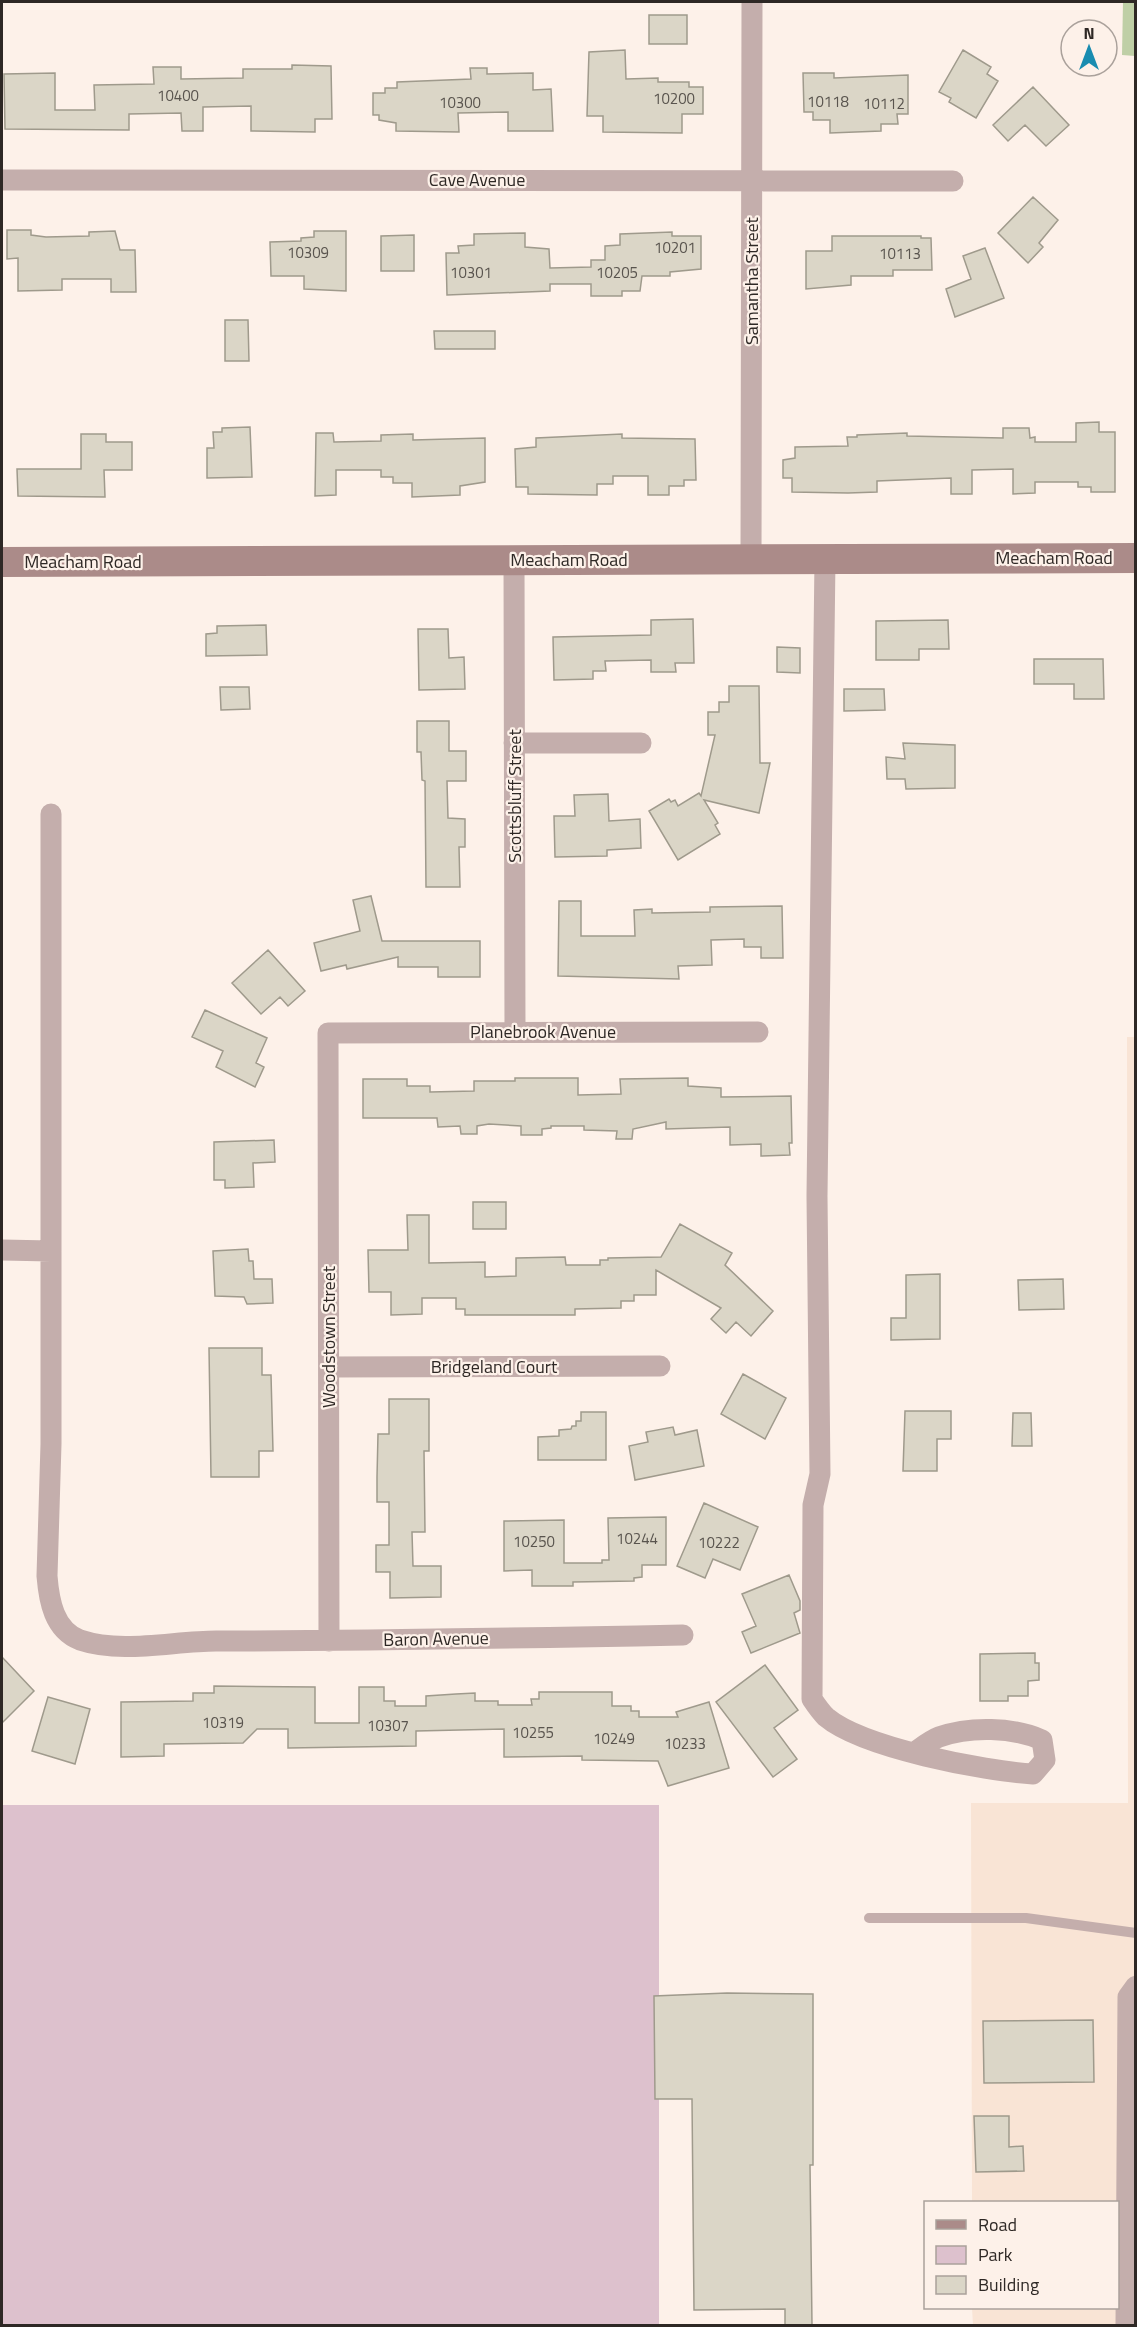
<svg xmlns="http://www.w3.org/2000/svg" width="1137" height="2327" font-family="'Titillium Web',sans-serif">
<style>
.built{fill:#f9e4d5}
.green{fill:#ddc1cd}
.water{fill:#bfcfa6}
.building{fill:#dbd6c7;stroke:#9f9a8c;stroke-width:1.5}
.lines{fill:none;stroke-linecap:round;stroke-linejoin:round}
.lane{stroke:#c4aeac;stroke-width:10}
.street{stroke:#c4aeac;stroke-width:21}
.secondary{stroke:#ab8b89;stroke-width:30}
.labels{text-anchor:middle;stroke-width:4.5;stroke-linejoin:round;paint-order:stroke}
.number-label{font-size:15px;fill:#59544e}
.street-label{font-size:18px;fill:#2e2825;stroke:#fdf1e9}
</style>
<rect width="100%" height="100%" fill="#fdf1e9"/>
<path class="built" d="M1127,1037H1135V2325H973L972,2308H1118V2202H972L971,1803H1128Z"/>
<path class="green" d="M2,1805H659V2325H2Z"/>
<path class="water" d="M1123,2H1135V56L1122,55Z"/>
<path class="building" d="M649,15H687V44H649Z
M625,50L626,79L658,78V82H689V87H703V114H682V133L603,132V116H587L589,52Z
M963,50L991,67L987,74L998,81L976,118L949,102L951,98L939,92Z
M292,65L331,66L332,119H315V132L251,131V106L203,107V131H182L181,113L129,114V130L5,129L4,74L55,73V110H95L94,85L154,84L153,67H181V79L243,78V69H292Z
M470,68H487V74L533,73V90L551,89L553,131H508V112L458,113L459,132L396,131V123L379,120V115H373V93H385V88H397V82L471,79Z
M803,73H834V78L908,75V114H897L898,124H881V131L830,133V120H813V112H804Z
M1033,87L1069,125L1046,146L1025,125L1008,141L993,125Z
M1033,197L1058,220L1039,243L1043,247L1028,263L998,233Z
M7,230H31V235L46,237L89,236V232L115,231L120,250H135L136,292H111V279H62V290L18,291V258L7,259Z
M314,231H346V291L304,289V276H271L270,242L301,241V238L314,237Z
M672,232V236H701V269L670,272V276H642L640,291H622V296H591V284H550V291L447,295L446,253H459L458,246L474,245V234L525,233V247L549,249L550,268L591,267V260H605V246L620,245V234Z
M414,235V271H381V236Z
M832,236H921V238H931L932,270H893V276H851V285L806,289V251H832Z
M985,248L1004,298L955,317L946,289L971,279L963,256Z
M225,320H248L249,361H225Z
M434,331H495V349H435Z
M1099,422V432H1115V492H1091V487H1078V482H1035V493L1013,494V469L972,470V494H951V478L877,481V492L848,493L792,492V478H783V460L795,458V447L848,446L847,437H857V435L907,433V436L1003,438V428H1029L1030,438L1035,437V442H1076V423Z
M250,427L252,477L207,478V448H214L213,432H222V428Z
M316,433H333L334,442L381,441V435L413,434V440L485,438V482L460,486V495L412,497V483H393V477H381V470H336V495L315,496Z
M81,434H106V442H132V470H104L105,497L18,496L17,469H81Z
M622,434V438L695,439L696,480H684V486H669V495H648V476H613V484H597V495L528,494V487H516L515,449L536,447V438Z
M693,619L694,663H675L676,672H651V660L605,661L606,671H593V679L554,680L553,637L651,635V620Z
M948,620L949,649H919V660H876V621Z
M266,625L267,655L206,656V634L217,633V626Z
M418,629H448L449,658L464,657L465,689L419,690Z
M777,647L800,648V673L777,672Z
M1034,659H1103L1104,699H1074V684H1034Z
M729,686H759L760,763H770L759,813L704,800L718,823L715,825L720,834L678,860L649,811L669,799L671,802L675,800L678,806L699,793L701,796L715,735H708V712H719V702H729Z
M220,687H249L250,709L221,710Z
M844,689H884L885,710L844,711Z
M417,721H449V751H466V781H447L448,818L465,819V847H459L460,887H426L425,781L422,780L421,752H417Z
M903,743L955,745V788L906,789L905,779H887L886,757L905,759Z
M608,794L609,821L640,819L641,848L607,850V856L555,857L554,816H575L574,795Z
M371,896L382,941H480V977H438V967H398V957L347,969L346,965L321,971L314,943L360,931L353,900Z
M559,901H581V936H635L634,910L652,909V913L710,912V907L782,906L783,958H761V947H744V939L711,940L712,965L678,966L679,979L558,976Z
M268,950L305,991L288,1006L280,997L261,1014L232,983Z
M205,1010L267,1038L256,1063L264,1067L255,1087L216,1067L223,1051L192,1037Z
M515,1078H578V1095L621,1094L620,1079L688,1078V1086L721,1088V1097L791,1096L792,1143H789L790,1155L761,1156V1144L730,1145V1127L666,1129V1122L633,1129L632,1139H616L617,1131L584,1130V1126H551V1128L542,1129V1135H521V1126L489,1124L477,1126V1134H461L460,1126L438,1127L437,1118H363V1079H407V1086H430V1092L474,1091V1081H515Z
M274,1140L275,1162L253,1163L254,1187L225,1188V1180H214V1142Z
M473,1202H506V1229H473Z
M407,1215H429V1263L485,1262V1277L516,1276V1258L565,1257L566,1265H600V1260H608V1258L661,1257L680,1224L732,1253L725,1265L773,1311L751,1336L736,1322L726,1333L711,1319L721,1308L656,1270V1295H634V1301H621V1308L575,1309V1315H465V1309H456V1298H422V1314L391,1315V1292H369L368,1250H408Z
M248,1249L249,1261H253L254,1279H272L273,1303L247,1304L244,1297L215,1296L213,1251Z
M940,1274V1339L891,1340V1318H906V1275Z
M1063,1279L1064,1309L1019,1310L1018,1280Z
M209,1348H262V1375H271L273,1451H259V1477H211Z
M743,1374L786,1398L765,1439L721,1414Z
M389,1399H429V1451H424L425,1532H412L413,1566H441V1597L390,1598V1572H376V1545H389V1502H377V1477L378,1434H389Z
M905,1411H951V1439H937V1471H903Z
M581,1412H606V1460H538V1437L559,1436V1430L571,1429L572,1426H576V1421H581Z
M1013,1413H1031L1032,1446H1012Z
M673,1427L675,1435L697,1430L704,1466L635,1480L629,1446L648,1442L646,1432Z
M704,1503L758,1527L740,1570L713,1559L705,1578L677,1566Z
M666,1517V1565H642V1577L634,1578V1581L573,1582V1586H532V1570L504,1571V1521L564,1520V1563H602V1560H609L608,1518Z
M789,1575L800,1601V1610L794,1613L800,1633L751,1653L742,1632L756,1626L742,1594Z
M1035,1653V1663H1039V1680L1028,1681V1696H1008V1701H980V1654Z
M2,1657L34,1691L2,1723Z
M765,1665L798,1710L774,1728L797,1759L773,1777L716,1702Z
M214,1686L315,1687V1723H359V1687H384V1701H395V1706H426V1696L456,1694L475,1693V1701H498V1705H532L531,1699H539V1692H612V1706H631V1711H639V1717H678L676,1712L709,1702L729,1768L668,1786L658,1761L582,1760V1756L504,1757V1729L416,1731V1746L288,1748V1729H257L243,1743L164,1744V1756L121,1757V1702L193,1701V1693H214Z
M48,1697L90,1709L75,1764L32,1751Z
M727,1993L813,1994V2165H810L812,2325H785V2309L694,2310L692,2099H655L654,1996Z
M1093,2020L1094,2082L984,2083L983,2021Z
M974,2116H1009V2147L1023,2146L1024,2171L976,2172Z"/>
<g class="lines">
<path class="lane" d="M869,1918H1026L1136,1933"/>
<path class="street" d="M2,180L953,181
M825,559L817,1196L820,1474L813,1505L812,1699C816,1705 821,1712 826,1717C863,1748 984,1771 1033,1774L1045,1760L1042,1740C1013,1727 970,1726 939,1737C931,1740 922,1747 915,1752
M514,560L515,1032
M751,560L752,2
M514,743H641
M51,814V1444L47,1576C49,1601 54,1630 80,1640C122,1654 173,1641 216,1641C371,1641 527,1638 683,1635
M2,1250L51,1251
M329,1367L660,1366
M329,1641L328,1033L758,1032
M1126,2326L1128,1997L1136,1986"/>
<path class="secondary" d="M2,562L1136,558"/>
</g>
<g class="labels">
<g class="number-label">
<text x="178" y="101">10400</text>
<text x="674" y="104">10200</text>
<text x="828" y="107">10118</text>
<text x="460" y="108">10300</text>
<text x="884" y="109">10112</text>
<text x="675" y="253">10201</text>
<text x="308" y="258">10309</text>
<text x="900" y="259">10113</text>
<text x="471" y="278">10301</text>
<text x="617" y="278">10205</text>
<text x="637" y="1544">10244</text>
<text x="534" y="1547">10250</text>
<text x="719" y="1548">10222</text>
<text x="223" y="1728">10319</text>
<text x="388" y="1731">10307</text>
<text x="533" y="1738">10255</text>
<text x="614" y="1744">10249</text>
<text x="685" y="1749">10233</text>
</g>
<g class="street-label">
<text x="477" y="186">Cave Avenue</text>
<text transform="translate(752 281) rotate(-90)" y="6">Samantha Street</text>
<text x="1054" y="564">Meacham Road</text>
<text x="569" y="566">Meacham Road</text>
<text x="83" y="568">Meacham Road</text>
<text transform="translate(515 796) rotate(-90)" y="6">Scottsbluff Street</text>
<text x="543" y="1038">Planebrook Avenue</text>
<text transform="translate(329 1337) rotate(-90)" y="6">Woodstown Street</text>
<text x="494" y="1373">Bridgeland Court</text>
<text transform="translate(436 1639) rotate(-1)" y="6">Baron Avenue</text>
</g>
</g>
<rect width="1137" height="2327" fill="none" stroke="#2e2825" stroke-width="6"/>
<rect x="924" y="2201" width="195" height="108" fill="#fdf1e9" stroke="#aaa19b" stroke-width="1.5"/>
<rect x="936" y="2220" width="30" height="9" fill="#ab8b89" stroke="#aaa19b" stroke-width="1.5"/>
<text x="978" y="2231" font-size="18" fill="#2e2825">Road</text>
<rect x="936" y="2246" width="30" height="18" fill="#ddc1cd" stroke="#aaa19b" stroke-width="1.5"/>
<text x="978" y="2261" font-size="18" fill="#2e2825">Park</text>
<rect x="936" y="2276" width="30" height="18" fill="#dbd6c7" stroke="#aaa19b" stroke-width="1.5"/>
<text x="978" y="2291" font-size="18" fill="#2e2825">Building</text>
<g transform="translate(1089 48)"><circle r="28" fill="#fdf1e9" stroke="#aaa19b" stroke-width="1.5"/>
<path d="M0-4.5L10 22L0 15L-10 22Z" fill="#198cb0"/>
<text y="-9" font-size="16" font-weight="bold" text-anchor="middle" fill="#2e2825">N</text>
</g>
</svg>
